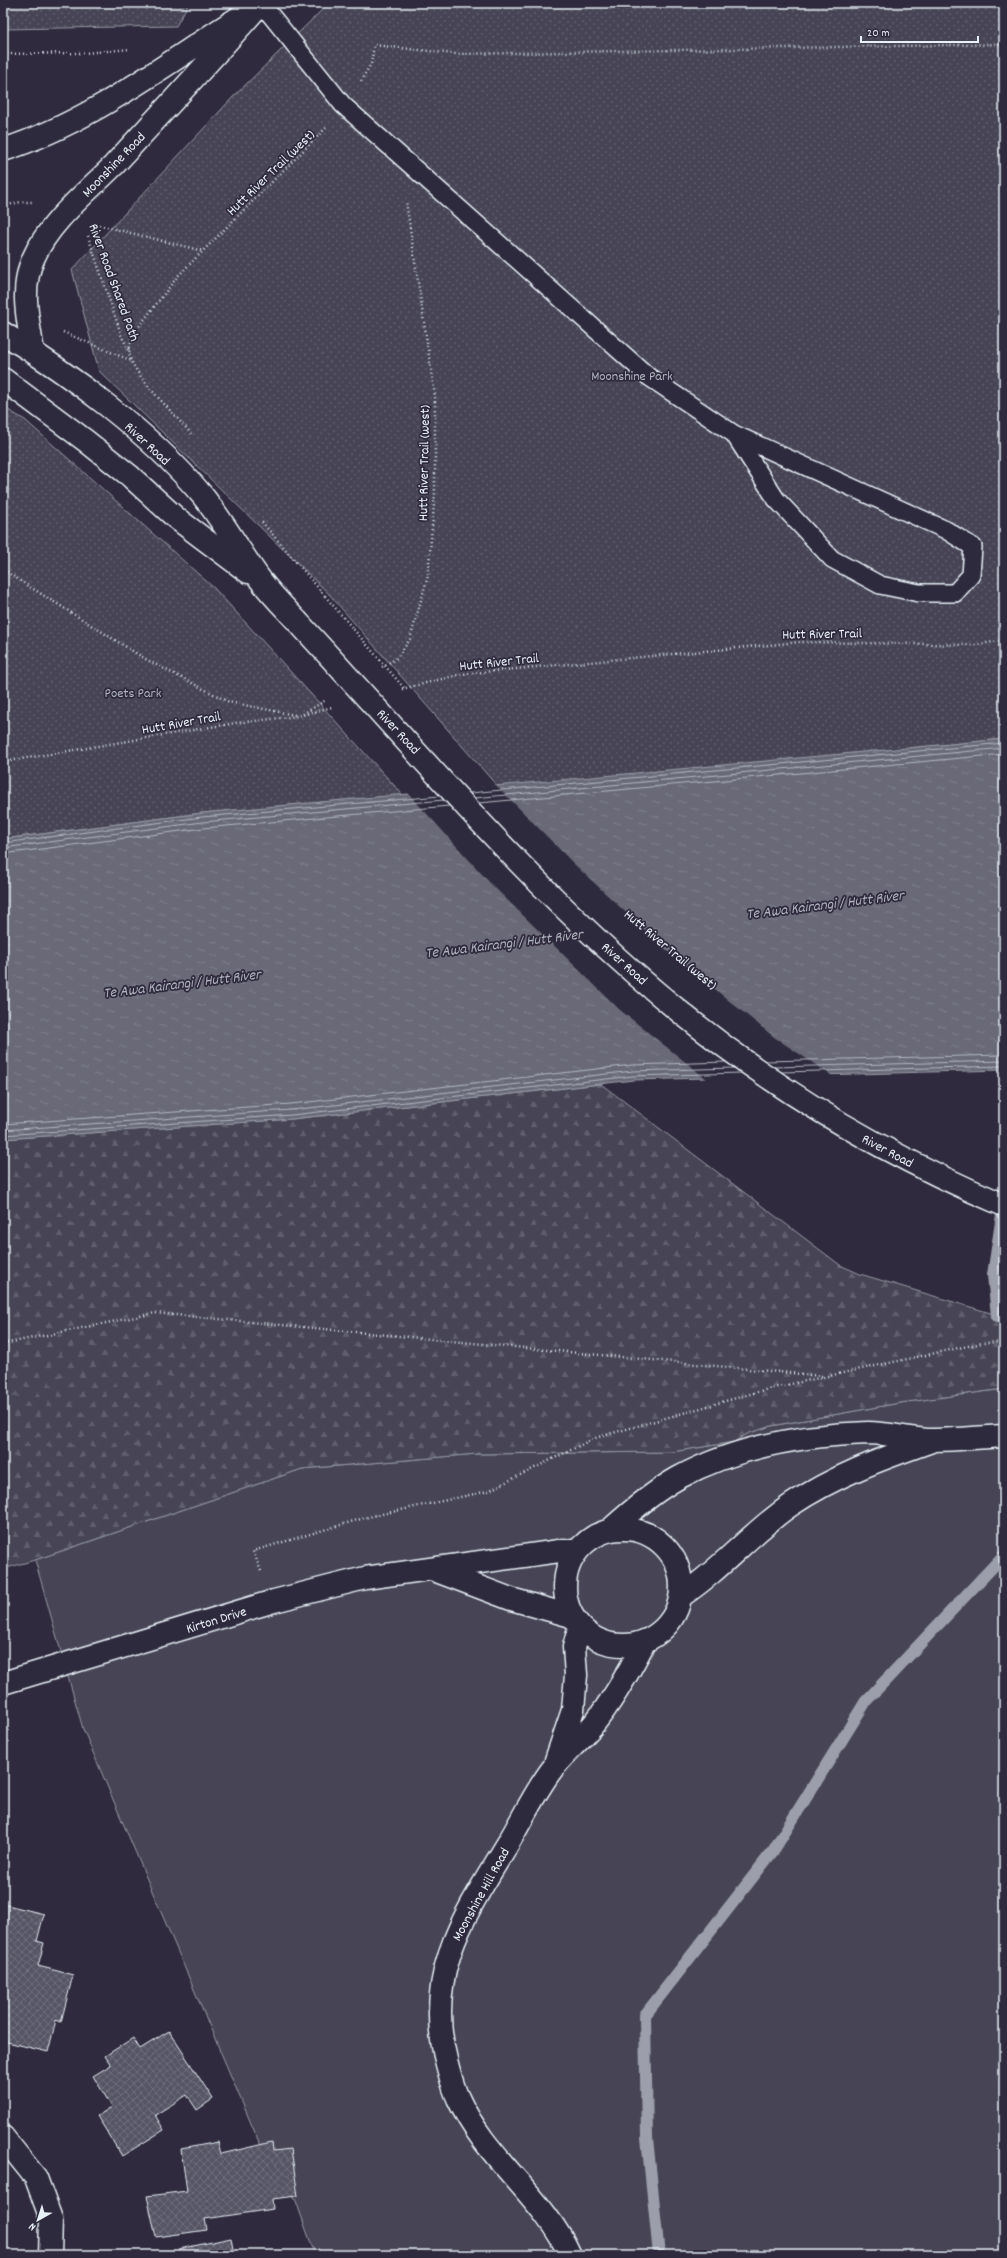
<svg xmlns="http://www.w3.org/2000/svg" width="1007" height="2258" font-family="Dekko,sans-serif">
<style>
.green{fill:#464455;stroke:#979aa6}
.forest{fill:url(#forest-firs);stroke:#979aa6}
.park{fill:url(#park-dots);stroke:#979aa6}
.water{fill:url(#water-ripples);stroke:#9c9fab}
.pier{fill:#2f2a3d}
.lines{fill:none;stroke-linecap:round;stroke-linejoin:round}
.shore{stroke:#b5bbc5;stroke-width:1}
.stream{stroke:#9c9fab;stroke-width:12}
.building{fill:url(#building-cross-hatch);stroke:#e8f1f8}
.service-casing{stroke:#e8f1f8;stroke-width:20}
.minor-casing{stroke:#e8f1f8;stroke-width:25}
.tertiary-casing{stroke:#e8f1f8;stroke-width:25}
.trunk-casing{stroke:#e8f1f8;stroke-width:25}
.path{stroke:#e8f1f8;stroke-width:2.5;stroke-dasharray:1 3;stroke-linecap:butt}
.service{stroke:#2f2a3d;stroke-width:17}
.minor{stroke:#2f2a3d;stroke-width:22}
.tertiary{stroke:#2f2a3d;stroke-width:22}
.trunk{stroke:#2f2a3d;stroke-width:22}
.trunk-bridge-casing{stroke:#e8f1f8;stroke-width:25;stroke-linecap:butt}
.path-bridge{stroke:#e8f1f8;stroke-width:2.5;stroke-dasharray:1 3;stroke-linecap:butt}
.trunk-bridge{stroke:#2f2a3d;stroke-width:22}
.labels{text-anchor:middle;stroke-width:3.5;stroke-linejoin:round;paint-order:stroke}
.street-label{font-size:14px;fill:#e8f1f8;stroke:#2f2a3d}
.park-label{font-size:14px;fill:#afb4bf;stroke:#2f2a3d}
.water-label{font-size:15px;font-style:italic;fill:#afb4be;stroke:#2f2a3d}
</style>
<defs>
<pattern id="forest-firs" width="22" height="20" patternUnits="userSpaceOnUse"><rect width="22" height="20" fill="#464455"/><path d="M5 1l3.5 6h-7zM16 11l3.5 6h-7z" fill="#615f6e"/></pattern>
<pattern id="park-dots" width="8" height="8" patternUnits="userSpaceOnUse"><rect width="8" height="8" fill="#464455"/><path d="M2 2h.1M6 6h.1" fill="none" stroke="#615f6e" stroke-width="1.8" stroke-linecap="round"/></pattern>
<pattern id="water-ripples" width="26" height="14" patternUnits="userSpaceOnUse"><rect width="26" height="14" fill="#696978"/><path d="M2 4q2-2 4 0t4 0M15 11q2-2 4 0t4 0" fill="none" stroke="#7e7f8c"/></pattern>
<pattern id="building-cross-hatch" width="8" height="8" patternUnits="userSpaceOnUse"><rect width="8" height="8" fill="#575565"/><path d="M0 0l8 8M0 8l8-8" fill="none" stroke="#6f6e7c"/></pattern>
</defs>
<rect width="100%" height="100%" fill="#2f2a3d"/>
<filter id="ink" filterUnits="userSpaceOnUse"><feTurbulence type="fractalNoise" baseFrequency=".025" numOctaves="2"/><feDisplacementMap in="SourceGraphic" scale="8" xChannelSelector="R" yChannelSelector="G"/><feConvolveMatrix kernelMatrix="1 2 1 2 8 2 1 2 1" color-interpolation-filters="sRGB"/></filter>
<g filter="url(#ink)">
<path class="green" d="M1004,1389V2255H315L296,2201L259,2142L83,1729L35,1560L302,1469L477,1454L672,1452L734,1442L746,1434L771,1426L900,1403Z"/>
<path class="forest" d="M601,1084L840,1265L860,1274L1004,1317V1389L900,1403L771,1426L747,1434L734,1442L672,1452L477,1454L302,1469L35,1560L3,1569V1139L292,1119Z"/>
<path class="park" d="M3,3H189L176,26L3,29Z
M329,3H1004V739L498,787L328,593L99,371L72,270L233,97Z
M3,407L25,420L214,588L403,795L202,813L3,839Z"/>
<path class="water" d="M1004,739V1070L634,1080L292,1119L3,1139V839L202,813Z"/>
<path class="pier" d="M496,785L574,864L665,949L774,1037L834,1077L708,1080L620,1010L491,884L408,793Z"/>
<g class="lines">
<path class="shore" d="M470,793L1004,743
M474,798L1004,748
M479,803L1004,754
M3,843L202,817L440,796
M3,848L203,822L444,800
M3,854L204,828L449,806
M766,1061L1004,1055
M775,1067L1004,1061
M782,1072L1004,1066
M3,1124L291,1104L632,1065L726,1062
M3,1130L291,1110L633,1071L734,1068
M3,1135L292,1115L633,1076L741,1073"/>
<path class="stream" d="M997,1316L993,1275L1004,1202
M659,2255L647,2138L645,2015L773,1851L866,1701L1004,1555"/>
</g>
<path class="building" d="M3,1904L44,1914L37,1941L44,1943L38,1966L73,1975L61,2022L56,2020L48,2052L3,2041Z
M169,2031L213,2099L197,2110L187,2095L155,2115L164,2130L122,2156L97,2116L112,2107L93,2076L111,2065L105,2056L133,2038L140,2049Z
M218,2142L221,2154L272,2142L273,2151L291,2149L298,2196L272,2199L273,2209L205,2219L207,2230L156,2237L147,2196L187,2191L181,2149Z
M231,2238L234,2255H180L179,2249Z"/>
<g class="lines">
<defs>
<path id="service" d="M261,3L343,105L649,377L734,434L776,499L832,559L880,585L919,593H955L971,575L973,547L946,530L734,434"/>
<path id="minor" d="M556,1760L573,1710L576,1675L574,1647L580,1626
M3,2137L36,2178L51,2219L50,2255
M570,2255C543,2196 485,2158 458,2098C453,2088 450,2075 447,2064C423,1976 463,1917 507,1845C522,1820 535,1791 553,1768C565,1753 580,1740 592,1726C613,1701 630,1670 645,1641"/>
<path id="tertiary" d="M3,150C89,123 162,66 238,18
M33,351C28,320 20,289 33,259C49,222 86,193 114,165C163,111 213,58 261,3
M565 1587a58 58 0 1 1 116 0a58 58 0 1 1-116 0Z
M610,1530C631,1511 653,1492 678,1478C735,1447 803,1435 868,1433C890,1433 912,1440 934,1440C957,1440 981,1437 1004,1436
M434,1570L511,1599L571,1616
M681,1596C721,1570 751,1532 791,1505C834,1476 881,1459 929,1442
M3,1683L274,1601L365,1578L559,1551H577"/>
<path id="trunk" d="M3,333C71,375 150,433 202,495C224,522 241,554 262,582C273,596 285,608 297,621
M3,379L86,441L130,476L176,518L248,572"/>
</defs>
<use href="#service" class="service-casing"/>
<use href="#minor" class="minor-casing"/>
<use href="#tertiary" class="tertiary-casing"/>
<use href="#trunk" class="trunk-casing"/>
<path class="path" d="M3,54L85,53L130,49
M361,81L371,64L374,45L456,54L1004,44
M3,206L21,202H32
M99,225L203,251
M88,236L122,337L129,350
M63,332L132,361
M191,434C177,416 135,377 130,357C128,349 131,340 134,333L178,276L326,128
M262,522L325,596
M3,570L147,660L229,702L295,715
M382,667L397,658L410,639L428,576L435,492V396L406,201
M402,689L462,674L800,642L977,645L1004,640
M303,714L326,700
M3,762L235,723L299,716L332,707
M3,1344L155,1313L822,1376
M261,1571L253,1551L364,1518L488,1491L595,1438L768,1389L982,1343L1004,1342"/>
<use href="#service" class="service"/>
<use href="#minor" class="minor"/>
<use href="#tertiary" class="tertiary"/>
<use href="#trunk" class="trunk"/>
<defs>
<path id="trunk-bridge" d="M297,621C418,752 535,893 674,1007C774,1089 885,1155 1004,1205"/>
</defs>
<use href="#trunk-bridge" class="trunk-bridge-casing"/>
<path class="path-bridge" d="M325,596L404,688"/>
<use href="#trunk-bridge" class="trunk-bridge"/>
</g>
</g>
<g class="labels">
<g class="street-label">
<text transform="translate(113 164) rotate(-46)" y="5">Moonshine Road</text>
<text transform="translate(270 172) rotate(-44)" y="5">Hutt River Trail (west)</text>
<text transform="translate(115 282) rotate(70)" y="5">River Road Shared Path</text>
<text transform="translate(148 443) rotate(43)" y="5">River Road</text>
<text transform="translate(423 463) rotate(-89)" y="5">Hutt River Trail (west)</text>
<text transform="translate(822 633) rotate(-1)" y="5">Hutt River Trail</text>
<text transform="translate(499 661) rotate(-6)" y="5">Hutt River Trail</text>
<text transform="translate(181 722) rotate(-10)" y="5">Hutt River Trail</text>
<text transform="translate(399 731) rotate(47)" y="5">River Road</text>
<text transform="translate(671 949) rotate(40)" y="5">Hutt River Trail (west)</text>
<text transform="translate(625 963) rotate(42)" y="5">River Road</text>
<text transform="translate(888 1150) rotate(28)" y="5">River Road</text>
<text transform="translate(216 1619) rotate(-17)" y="5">Kirton Drive</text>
<text transform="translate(480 1894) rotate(-61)" y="5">Moonshine Hill Road</text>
</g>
<g class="park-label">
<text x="632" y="380">Moonshine Park</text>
<text x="133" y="697">Poets Park</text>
</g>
<g class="water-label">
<text transform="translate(825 904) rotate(-7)" y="5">Te Awa Kairangi / Hutt River</text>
<text transform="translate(504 943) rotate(-7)" y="5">Te Awa Kairangi / Hutt River</text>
<text transform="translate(182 983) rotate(-7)" y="5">Te Awa Kairangi / Hutt River</text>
</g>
</g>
<rect width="1007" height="2258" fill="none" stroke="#2f2a3d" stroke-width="16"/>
<rect x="8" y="8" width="991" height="2242" fill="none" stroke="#e8f1f8" stroke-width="1.5" filter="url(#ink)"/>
<g transform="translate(38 2220) rotate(219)" stroke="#2f2a3d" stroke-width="3" paint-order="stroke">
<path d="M0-3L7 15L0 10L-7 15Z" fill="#e8f1f8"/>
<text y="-6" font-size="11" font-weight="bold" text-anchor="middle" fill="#e8f1f8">N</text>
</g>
<path d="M861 36v6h117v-6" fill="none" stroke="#e8f1f8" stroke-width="2"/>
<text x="867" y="36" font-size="12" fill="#e8f1f8" stroke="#2f2a3d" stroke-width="3" paint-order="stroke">20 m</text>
</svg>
